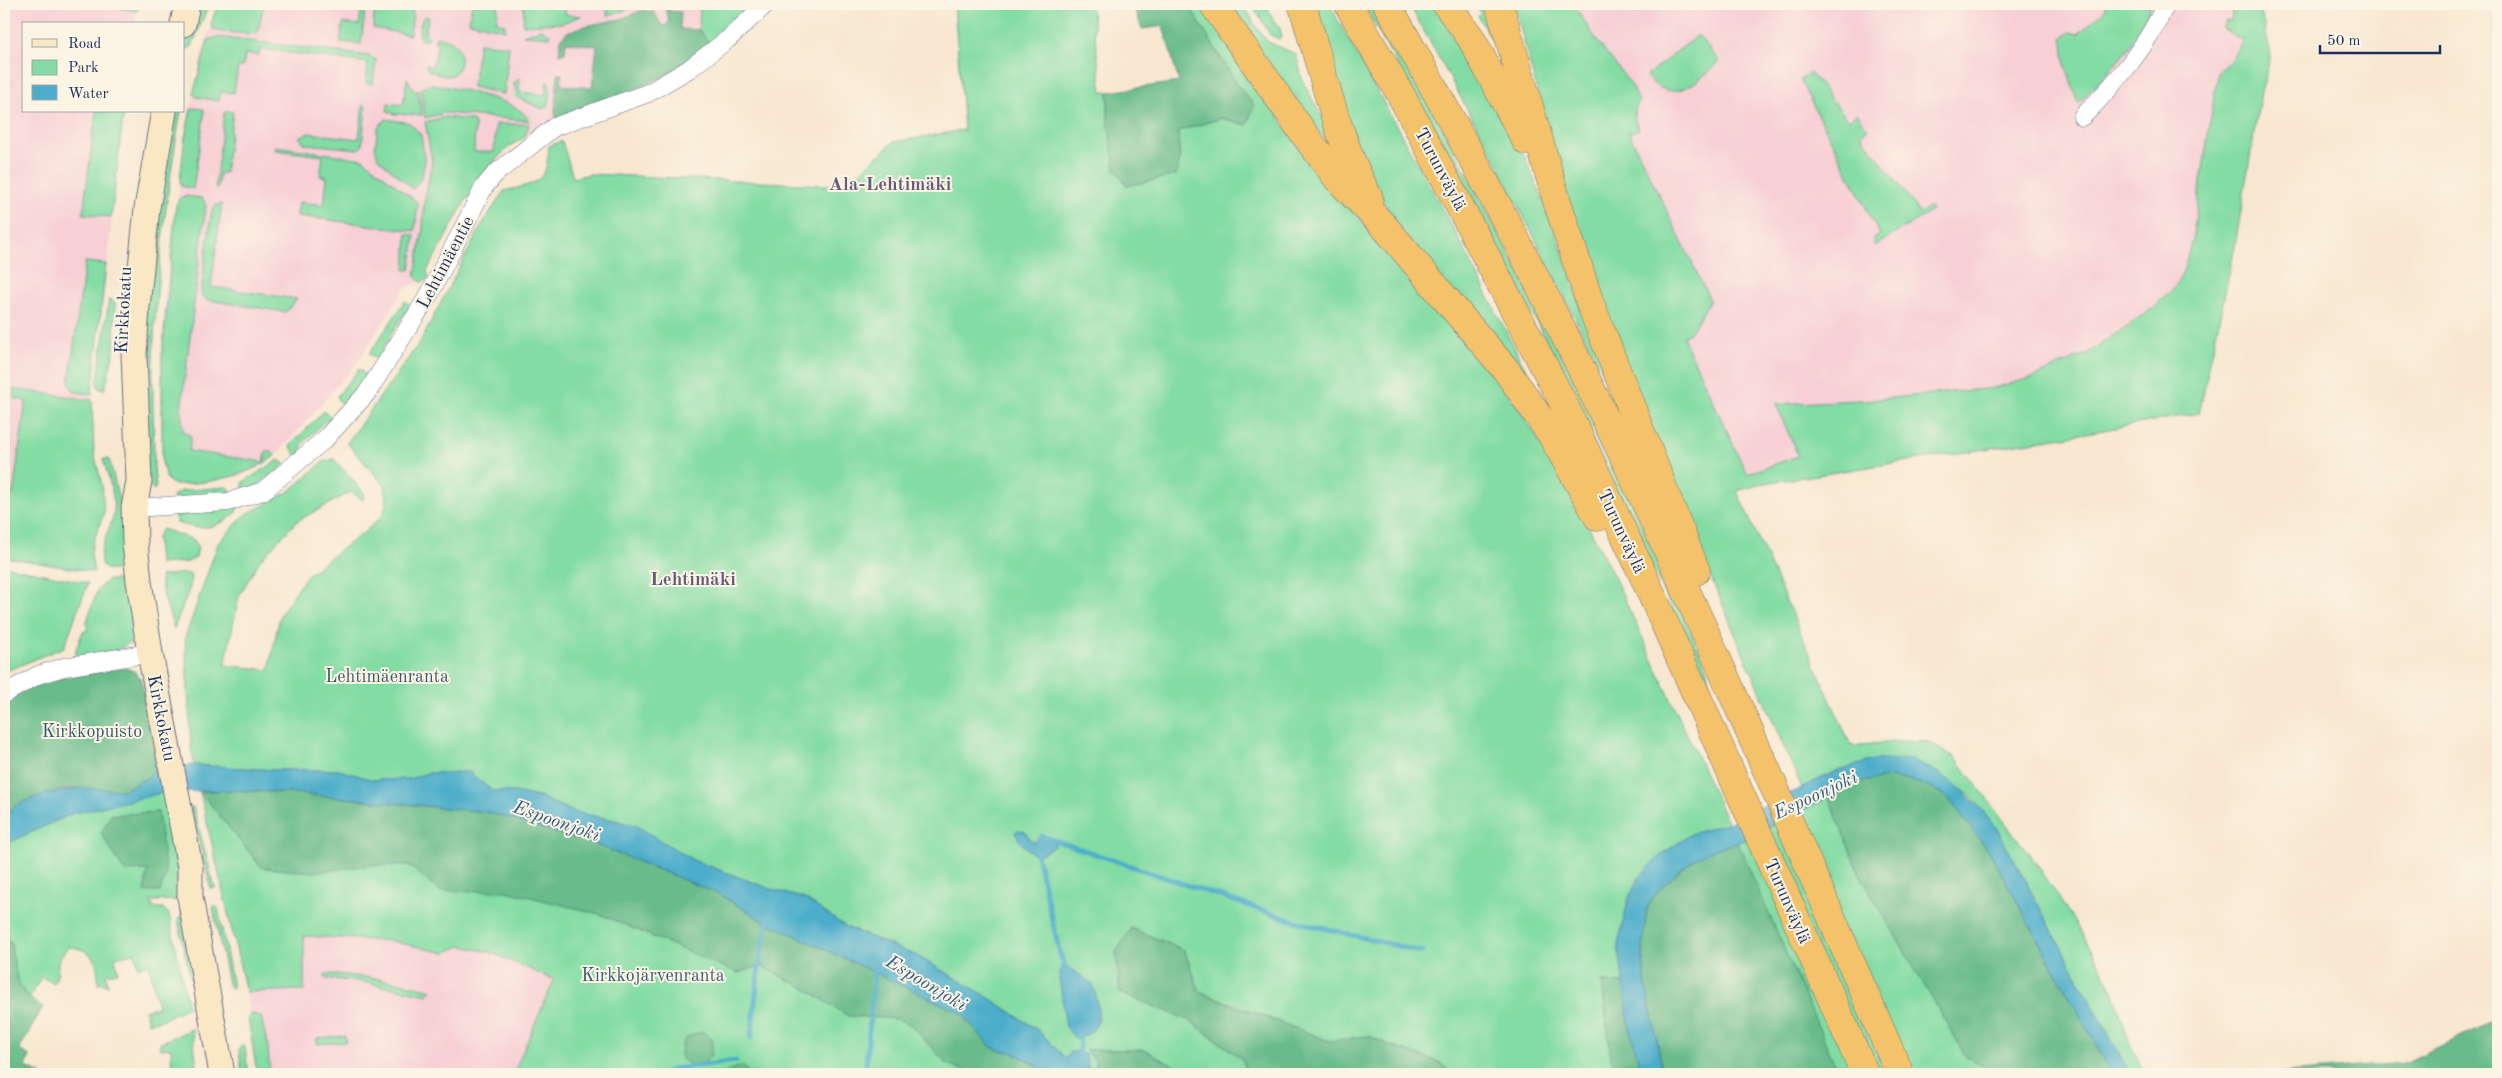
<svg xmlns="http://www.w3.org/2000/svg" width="2502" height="1078" font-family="'Old Standard TT',serif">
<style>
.built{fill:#f7cfd4}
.green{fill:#82dca3;stroke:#4e8680;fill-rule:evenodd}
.forest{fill:#69bc89;stroke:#427674}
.water{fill:#4badca;stroke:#336e94}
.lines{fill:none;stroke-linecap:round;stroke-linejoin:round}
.stream{stroke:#4badca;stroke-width:5}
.minor-casing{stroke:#686f86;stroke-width:19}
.secondary-casing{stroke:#686f86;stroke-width:27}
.motorway-casing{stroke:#686f86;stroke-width:29}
.minor{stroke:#fff;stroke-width:18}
.secondary{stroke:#fae7c3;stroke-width:25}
.motorway{stroke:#f3c26a;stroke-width:28}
.labels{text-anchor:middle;stroke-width:4;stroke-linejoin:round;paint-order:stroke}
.street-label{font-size:18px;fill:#1b2f5e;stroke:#fcf5e5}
.park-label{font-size:18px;fill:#355a6f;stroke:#fcf5e5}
.neighbourhood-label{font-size:19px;font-weight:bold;fill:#635d7a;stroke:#fcf5e5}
.water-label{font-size:19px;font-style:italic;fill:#2c5b84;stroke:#fcf5e5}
</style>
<rect width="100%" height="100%" fill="#fcf5e5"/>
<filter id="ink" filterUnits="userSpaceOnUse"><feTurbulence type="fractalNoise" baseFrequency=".02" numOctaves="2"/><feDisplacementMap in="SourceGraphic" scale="10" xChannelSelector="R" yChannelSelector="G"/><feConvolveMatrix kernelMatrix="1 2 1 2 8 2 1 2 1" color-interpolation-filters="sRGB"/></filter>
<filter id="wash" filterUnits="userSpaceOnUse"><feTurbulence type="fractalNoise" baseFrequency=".0096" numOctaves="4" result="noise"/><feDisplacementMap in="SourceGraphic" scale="20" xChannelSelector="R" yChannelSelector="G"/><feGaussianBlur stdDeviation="1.12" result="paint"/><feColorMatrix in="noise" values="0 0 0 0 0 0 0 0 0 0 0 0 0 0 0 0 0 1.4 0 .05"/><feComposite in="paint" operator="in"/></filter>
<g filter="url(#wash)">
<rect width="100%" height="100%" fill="#f8e7d0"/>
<path class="built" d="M4,4H138L135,24H24V111H124L92,400L64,396L59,427L4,509Z
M218,4H742L667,75L525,137L510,145L497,156L473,196L467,198L427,271L429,279L405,288L357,363L275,456L260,467L236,477L175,485L167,480L162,463V356L164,312L185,137L202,54Z
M1547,4H2245L2271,55L2261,92L2199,413L1721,491Z
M304,936L391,941L444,953L461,946L490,952L554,979L513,1074H257L246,992L304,990Z"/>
<path class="green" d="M120,4H138L137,11L120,8Z
M196,4H209L192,46L188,49H184Z
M218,4H264L258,32L256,34L221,32L213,29L211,24Z
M362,4H366L361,44L340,42L343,23L359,25Z
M375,4H411L413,15L410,35L373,28Z
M472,4H498L497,23L505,24V30L469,22Z
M524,4H566L565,14L581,16L562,23L523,25Z
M607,4H643L607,16Z
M700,4H751V15L711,45L699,30Z
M954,4H1091L1102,92H1108V121L1180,160L1178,131L1222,118L1247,125L1253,105L1238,86L1188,4H1202L1308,160L1432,301L1516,404L1574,497L1618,585L1728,823L1691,834L1660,856L1640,876L1629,897L1618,944L1625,983L1602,982L1611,1058L1618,1074H1453L1439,1062L1399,1049L1369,1036L1329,1041L1200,992L1184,950L1163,1009L1189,1020L1242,1059L1248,1074H1188L1145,1050H1086L1097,1062L1093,1074H1090L1085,1053L1070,1052L1066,1059L1039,1031L983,994L917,956L846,927L805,899L774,890L695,861L620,821L574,812L542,798L516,792L492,791L469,772L428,773L409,779L373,780L339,770H276L194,765L191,747L185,638L218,543L245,515L290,491L323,462L334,459L364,493L363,500L351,492L297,521L260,560L239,596L225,665L269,670L280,615L307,575L366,531L383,515L387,500L385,486L347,443L420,342L483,223L504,191C538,183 547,183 549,146L562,141L573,178L590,174L845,186L893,142L964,130Z
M1227,4H1243L1255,25L1268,42L1296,54L1303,82L1328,128L1338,158Z
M1252,4H1266L1275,24H1278L1282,35L1279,39L1270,35Z
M1311,4H1329L1459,239L1536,390L1413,244L1387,210L1365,171Z
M1363,4H1377L1577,382L1707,668L1709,692L1569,385L1473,199Z
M1409,4H1434L1448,24L1514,134L1527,162L1549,214L1610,387L1491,152Z
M1470,4H1492L1512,74H1504L1494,44L1478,16L1481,13L1476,6L1473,8Z
M1514,4H1573L1598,42L1632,86L1639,102C1632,113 1633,118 1639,129L1629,133L1710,300L1690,333L1683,337L1747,474L1798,456L1776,404L1880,399L1994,388L2035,377L2088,353L2153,308L2176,286L2184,269L2192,240L2218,71L2229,62L2243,41L2222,28L2226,21H2231L2233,5L2227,4H2259L2271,55L2261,92L2235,246L2199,413L2070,436L1765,483L1737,491L1851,746L1902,741L1929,742L1955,757L2039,867L2086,940L2113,990L2129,1041L2145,1074H2130L1996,827L1972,797L1938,772L1832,773L1802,788C1731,627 1661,464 1601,298C1565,202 1540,102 1514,4Z
M2104,4H2151C2137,45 2108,74 2078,103L2066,67L2062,38L2070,32L2078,34L2105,10Z
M425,16L429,17L425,33L429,37L427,40H421C417,32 420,22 425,16Z
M541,29L550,34V37L523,35Z
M1698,35L1720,62C1697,82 1672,107 1646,76Z
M437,36C443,38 451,39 455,44C464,53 462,76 447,76C440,76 433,72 427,69L426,65L433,66L438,43L434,41Z
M218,37L369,56L376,60L373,84L366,83L368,63L260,49L259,55L245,54L243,67H238L234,93L221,92L219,101L196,97L193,94L208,40Z
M479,43L509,46L504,94L472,87Z
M1810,72L1848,120L1857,113L1868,129L1861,135L1920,213L1930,207L1932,211L1875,246L1872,240L1880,235L1800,80Z
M407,78L414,90L418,91L422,115L394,114L387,111L388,103L403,105Z
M520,78L519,92L545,95L547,81L549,83C551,93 552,106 542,109L516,97L514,83Z
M432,84C455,88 505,98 522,112C525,114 527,118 529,121L445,113L425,118L420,89Z
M363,104L366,107L362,146L359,149L305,144L299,137L308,133L359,139Z
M195,108L204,109V116L193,189L181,186L180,180L185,137L191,109Z
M96,111H124L111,217L83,214Z
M169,111H181C166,194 156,278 153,362C152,398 154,434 154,469L156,486L154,490L147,482L139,357Z
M226,111L233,112L225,173H220L217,190L215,188L224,113Z
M445,117L471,120L475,123L474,152H494L496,124H529L525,137C497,152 488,169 473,196L467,198L427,271L429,279L421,282L415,277L423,228L424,203L432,161L425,122Z
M386,119L410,123L421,135L425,162L421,179L413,189L378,158L375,147L378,127Z
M275,146L363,159L418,203L415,231L297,216L299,202L324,205L327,177L320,176L323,156L275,150Z
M186,196L202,198L206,206L181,410L183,431L191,436L189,451L264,462L266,451L272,452L275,456C245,478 211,482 175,485L167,480L162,463V356L176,205L180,198Z
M222,204L211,287L297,299L286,312L207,300L202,296L201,291L212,209L216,205Z
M407,234L415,235L410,270H405Z
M85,262L106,264L92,394L74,392L69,384Z
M109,299L115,303L114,351L105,389H100L97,384Z
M405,301L414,309L406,311L383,348L385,358L382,362L369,354Z
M359,369L370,379L347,406L338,400L337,396Z
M14,389L92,400L94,452L102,485L104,513L92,545L91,555L94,572L4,557V493L13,494L26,401L14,398Z
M324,411L335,421L326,420L302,444L301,453L297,456L290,446Z
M103,459H109C119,495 125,530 128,568C123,568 114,571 109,570C88,565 113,525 114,513C115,495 108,476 103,459Z
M279,460L285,464L258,485L243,491V482Z
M226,487L230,489L232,494L174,499L173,496L180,491Z
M238,506L236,513C216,529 202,531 177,523L174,516Z
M162,529L194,540L198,547L196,557L188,562L159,564L157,537Z
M4,566L88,583L64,647L4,672Z
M185,573L191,575L190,587L174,629L162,590L160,576Z
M107,580H129L137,632C124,656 101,652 76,656V649L83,631L86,632L88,626L86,624L97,591Z
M232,790L762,920L1047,1074H513L554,980L490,952L461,946L445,953L391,941L304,936V990L246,992L200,792Z
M165,792L184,900L151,901L153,908H163L169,914L188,1007L162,1020L148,1023L145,1010L158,1007L149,964L138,967L135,953L115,957L118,972L106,974L108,986L100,982L98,985C99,963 93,949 70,947C50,962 63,965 54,983L41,977L29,1000L27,996L4,1021V845L71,814ZM158,812L146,881L148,870L128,814Z
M1835,794L2019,1074H1662L1722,846L1738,843Z
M190,807H193L215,888L211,889Z
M215,905L218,908L233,987L231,988L228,984L213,907Z
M185,909L197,996L194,995L178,920Z
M325,974C362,975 396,981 432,990L428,995L357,981L327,979L325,978Z
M251,1014L261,1016L268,1047L270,1074H257L248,1017Z
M192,1029L198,1074H172L171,1048L160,1049V1043Z
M345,1036L346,1042L317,1044V1038Z
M242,1045L245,1047L248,1074H242L239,1049Z"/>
<path class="forest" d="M1133,4H1188L1238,86L1254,105L1247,125L1222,118L1178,131L1180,160L1176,175L1127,186L1115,169L1108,121V92L1179,82L1163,26L1142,29Z
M666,8H669V11L681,12L680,29L699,30L711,45L667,75L592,108L556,119L555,111L558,74H562L561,85L592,88L597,46L566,42L565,53L559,54L561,39L567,32L585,26L621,19L642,10L654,12L661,24L665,26L669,22Z
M2498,17V80L2495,22Z
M124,668L134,671L141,679L158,767C149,775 135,788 123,790C110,792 96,788 83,788C54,789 26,797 4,816V700L49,680Z
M1890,777L1916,782L1941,793L1952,802L1992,856L2112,1074H1989V1068L1966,1057L1859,873L1829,798L1857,783Z
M232,790L293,793L487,812L592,843L719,894L762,920L949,1006L961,1013L1001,1051L1012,1052L1035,1064L1047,1074H973L947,1064L911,1025L897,1019L848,1016L806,989L761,966L738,973L599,914L506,891H440L408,865H372L313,872L262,868L200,792Z
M158,812L166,873L160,892H144L148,870L124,871L101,833L111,815Z
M1738,843L1839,1074H1662C1658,1024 1636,975 1645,923C1646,917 1646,909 1649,904C1655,892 1667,882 1677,873C1695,857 1714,847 1738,843Z
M1131,928L1184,950L1200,992L1329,1041L1369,1036L1399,1049L1439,1062L1453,1074H1248L1242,1059L1189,1020L1120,993L1116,953Z
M4,941L11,942C16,971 14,993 43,1007L19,1050L30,1056L26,1067L42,1074H4Z
M1602,982L1625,983L1630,1030L1642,1074H1618L1611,1058Z
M2498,1019V1074H2275L2404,1063Z
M703,1032L713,1040L712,1054L705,1063L691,1065L681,1059C681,1040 684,1036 703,1032Z
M1086,1050H1145L1188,1074H1093L1096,1062Z
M742,1066L751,1074H725L728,1070Z"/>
<path class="water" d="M1911,759C1951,778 1969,793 1996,827L2130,1074H2112L1992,856L1952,802L1941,793L1916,782L1890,777L1857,783L1738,843C1714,847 1695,857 1677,873C1667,882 1655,892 1649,904C1646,909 1646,917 1645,923C1636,975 1658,1024 1662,1074H1642L1630,1030L1618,944L1629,897L1640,876L1660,856L1691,834L1728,823L1832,773L1873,760Z
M194,765L276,770H339L373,780L409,779L428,773L469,772L492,791L516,792L542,798L574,812L635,825L695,861L774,890L805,899L846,927L917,956L983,994L1039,1031L1066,1059L1070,1052L1085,1053L1090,1074H1047L1035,1064L1012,1052L1001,1051L991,1047L961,1013L762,920L719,894L592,843L487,812L293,793L232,790L166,792L71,814L4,845V816L18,804L41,795L83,788L124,790L147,778L158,767Z
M1018,830L1025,832L1031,841L1035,842L1042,836L1056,840L1054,847L1037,856C1029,852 1018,841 1015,832Z
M1064,964L1093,984C1099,1006 1107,1034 1075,1038L1066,1028L1059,976L1061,966Z"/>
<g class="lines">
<path class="stream" d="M1038,841L1042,836L1294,921L1422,952
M1036,851L1060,954L1066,969
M751,1038L761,951L769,916
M1077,1059L1080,1045L1078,1031
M665,1074L674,1069L736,1061
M865,1074L875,965"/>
</g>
</g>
<g filter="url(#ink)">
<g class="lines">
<defs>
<path id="minor" d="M2082,117C2116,83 2146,48 2166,4
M134,508L228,502L263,491L325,439L367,393L400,341L430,293L484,187L495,174L554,127L648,93L689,69L727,40L766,4
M4,694L38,675L64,667L150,653"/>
<path id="secondary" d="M183,24L187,4
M164,111L147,208L137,307L134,354L139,481L134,508L135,543L139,581L150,653L190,867V897L222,1074"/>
<path id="motorway" d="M1213,4L1307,138L1338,179L1383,225L1506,370L1551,434L1598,517
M1302,4C1322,69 1336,137 1369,198
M1348,4L1402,97L1565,406L1643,575L1865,1074
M1387,4C1458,130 1528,258 1591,389C1701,614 1799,845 1900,1074
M1446,4L1471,38L1526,141
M1499,4L1556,198L1590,303L1696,571"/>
</defs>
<use href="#minor" class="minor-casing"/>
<use href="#secondary" class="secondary-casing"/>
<use href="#motorway" class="motorway-casing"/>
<use href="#minor" class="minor"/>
<use href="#secondary" class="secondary"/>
<use href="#motorway" class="motorway"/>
</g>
</g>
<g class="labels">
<g class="street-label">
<text transform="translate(1441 169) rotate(62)" y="6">Turunväylä</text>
<text transform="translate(445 262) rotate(-62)" y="6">Lehtimäentie</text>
<text transform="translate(123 310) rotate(-87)" y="6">Kirkkokatu</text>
<text transform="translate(1622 531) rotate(65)" y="6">Turunväylä</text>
<text transform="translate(162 718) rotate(79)" y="6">Kirkkokatu</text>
<text transform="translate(1788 901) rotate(66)" y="6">Turunväylä</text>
</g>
<g class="park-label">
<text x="387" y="682">Lehtimäenranta</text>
<text x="92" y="737">Kirkkopuisto</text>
<text x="653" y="981">Kirkkojärvenranta</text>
</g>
<g class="neighbourhood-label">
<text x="890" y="190">Ala-Lehtimäki</text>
<text x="693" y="585">Lehtimäki</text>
</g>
<g class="water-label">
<text transform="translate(1815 794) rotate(-25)" y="7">Espoonjoki</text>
<text transform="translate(557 820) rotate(19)" y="7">Espoonjoki</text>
<text transform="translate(927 982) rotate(31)" y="7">Espoonjoki</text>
</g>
</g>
<rect width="2502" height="1078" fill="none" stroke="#fcf5e5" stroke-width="20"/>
<rect x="22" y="22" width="162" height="90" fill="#fcf5e5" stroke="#a2a6af"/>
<rect x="32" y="39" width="25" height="8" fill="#fae7c3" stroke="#a2a6af"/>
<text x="68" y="48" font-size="15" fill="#1b2f5e">Road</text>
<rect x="32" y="60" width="25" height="15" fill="#82dca3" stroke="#a2a6af"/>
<text x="68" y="72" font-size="15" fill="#1b2f5e">Park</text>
<rect x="32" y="85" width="25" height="15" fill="#4badca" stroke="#a2a6af"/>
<text x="68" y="98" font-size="15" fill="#1b2f5e">Water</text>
<path d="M2320 45v8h120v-8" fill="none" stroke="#1b2f5e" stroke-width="2.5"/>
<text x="2327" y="45" font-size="15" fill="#1b2f5e" stroke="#fcf5e5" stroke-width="4" paint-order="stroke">50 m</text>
</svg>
